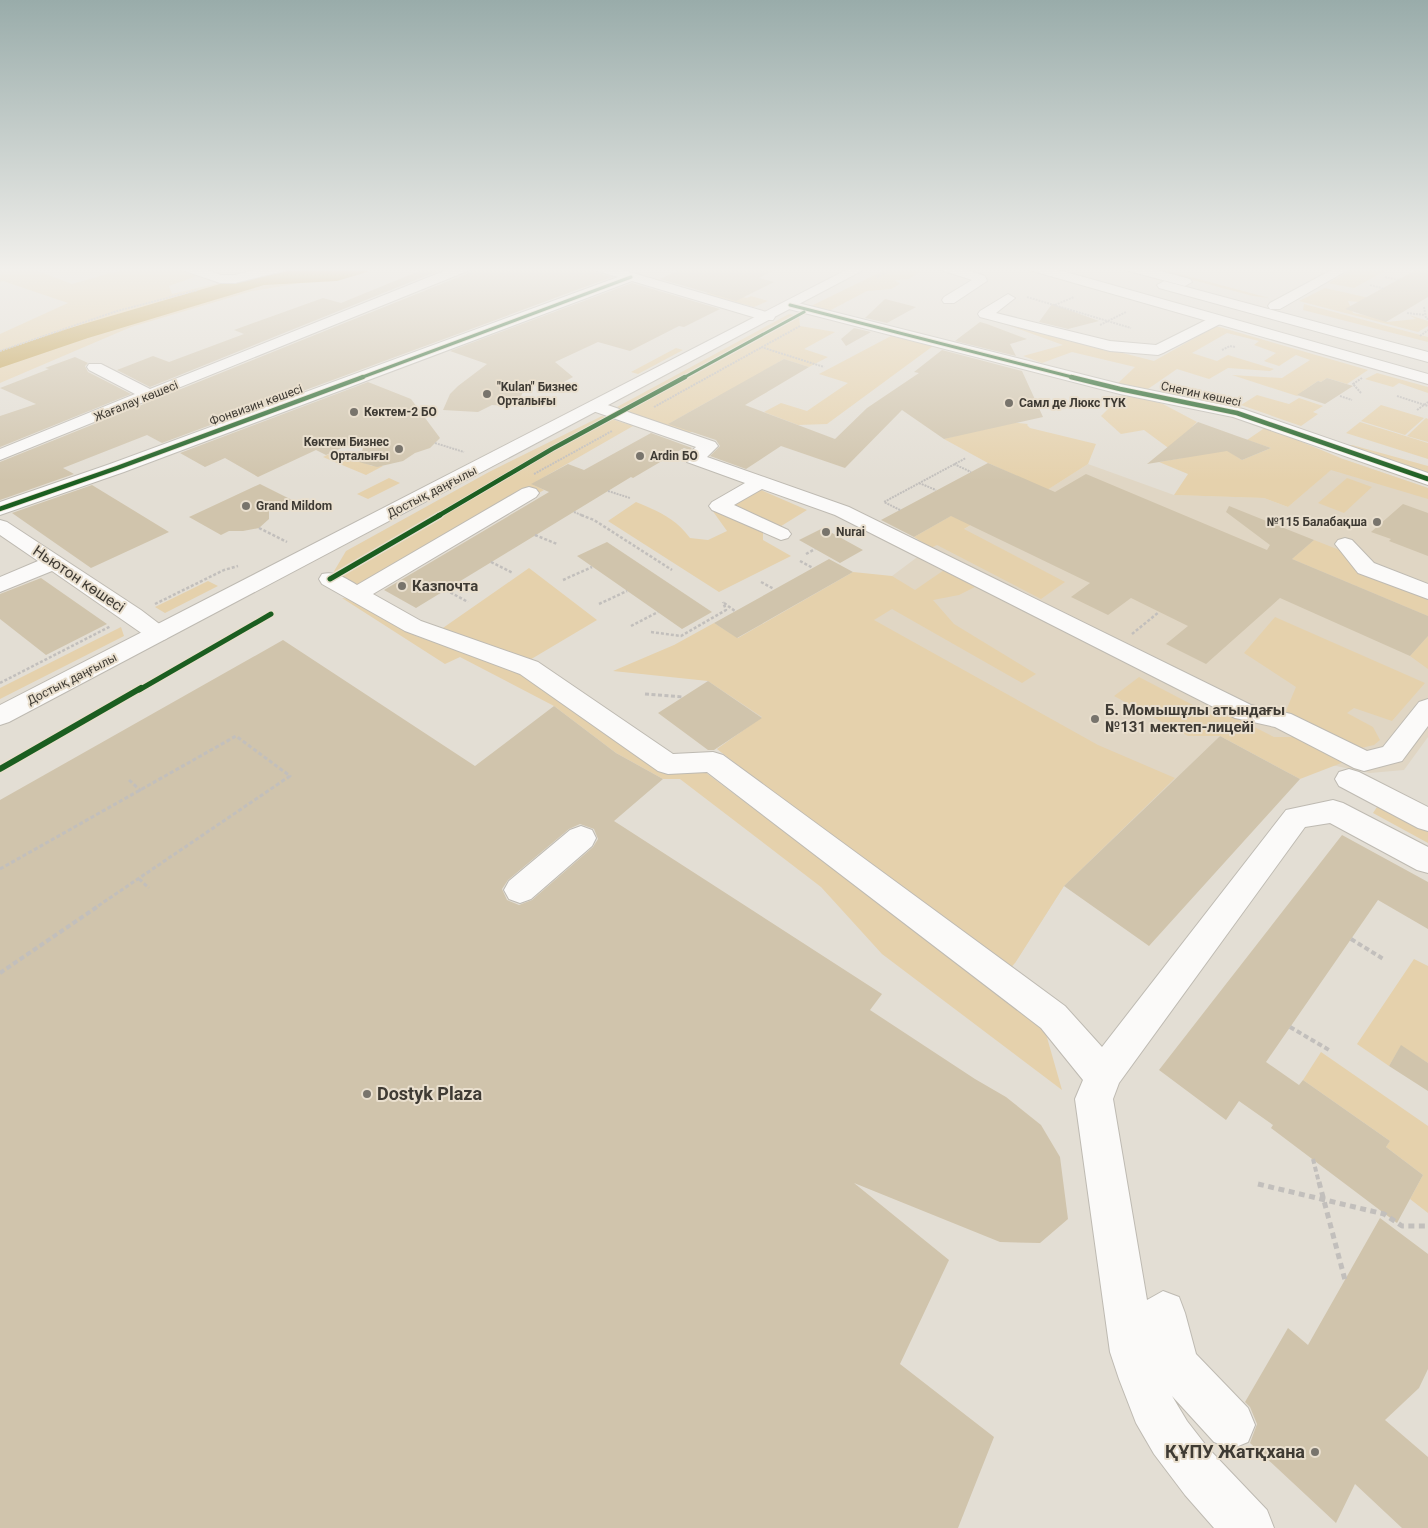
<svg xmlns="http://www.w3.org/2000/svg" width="1428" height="1528" font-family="Roboto,sans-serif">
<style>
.built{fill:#e0d6c4}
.green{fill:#e5d1ac}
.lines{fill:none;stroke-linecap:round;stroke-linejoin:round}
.river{fill:#c29f4c;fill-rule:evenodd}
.building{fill:#d0c4ac;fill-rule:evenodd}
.minor-casing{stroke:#bebab2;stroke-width:2}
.major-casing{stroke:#bebab2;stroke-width:2}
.path-far4{stroke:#c2bfbc;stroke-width:2;stroke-dasharray:2 1;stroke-linecap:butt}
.path-far3{stroke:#c2bfbc;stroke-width:2.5;stroke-dasharray:3 2;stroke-linecap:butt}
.path-far2{stroke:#c2bfbc;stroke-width:3;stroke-dasharray:4 2.5;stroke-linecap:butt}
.path-far1{stroke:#c2bfbc;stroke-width:4;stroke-dasharray:5 3;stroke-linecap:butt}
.path{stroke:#c2bfbc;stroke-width:5;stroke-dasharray:6 4.5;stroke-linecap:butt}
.minor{fill:#fbfaf9;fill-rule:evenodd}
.major{fill:#fbfaf9;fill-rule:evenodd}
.cycleway-far3-casing{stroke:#e9dfce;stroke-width:5}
.cycleway-far2-casing{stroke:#e9dfce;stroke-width:6}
.cycleway-far1-casing{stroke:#e9dfce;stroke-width:8}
.cycleway-casing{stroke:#e9dfce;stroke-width:9}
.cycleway-far3{stroke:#1b5e20;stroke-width:3}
.cycleway-far2{stroke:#1b5e20;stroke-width:4.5}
.cycleway-far1{stroke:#1b5e20;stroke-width:5}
.cycleway{stroke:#1b5e20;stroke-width:6}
.poi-dot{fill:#78746c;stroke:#e9dfce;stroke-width:2}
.labels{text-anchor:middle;stroke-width:4;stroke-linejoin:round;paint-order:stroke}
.far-poi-label{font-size:12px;font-weight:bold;fill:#3f3b34;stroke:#e9dfce;text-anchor:start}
.far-street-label{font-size:12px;fill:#3f3b34;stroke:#e9dfce}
.street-label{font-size:15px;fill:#3f3b34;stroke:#e9dfce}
.poi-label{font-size:15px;font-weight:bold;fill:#3f3b34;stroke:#e9dfce;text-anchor:start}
.near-poi-label{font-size:18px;font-weight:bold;fill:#3f3b34;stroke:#e9dfce;text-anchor:start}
</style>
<rect width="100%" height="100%" fill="#e3ded4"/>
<path class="built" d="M1343,459L1428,488V737L1404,770L1370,773L1312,761L1220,736L1064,886L1015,963L717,749L762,718L708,681L892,576L924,552L1033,490L1041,494L1088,464L1174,495L1264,498L1288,507Z"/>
<path class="green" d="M11,267H27L72,284L132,267H175L197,276L169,286L172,294L287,267H368L348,275L252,291L131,327L0,383V334L68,303L3,281L0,282V271Z
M891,267H916L920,271L909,279L895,280L900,284L891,289L867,291L829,311L811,306Z
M1143,267H1154L1269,298L1253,296Z
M1358,267H1392L1354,288L1328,283Z
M1325,288L1374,299L1359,302L1348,301L1353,313L1379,318L1387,322L1416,319L1409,315L1428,321V326L1418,332L1299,301Z
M713,289L747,298L751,296L768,301L754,307L706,294Z
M1304,304L1428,337V342L1303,310Z
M789,314L799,316L800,326L835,332L804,349L828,357L809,367L784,359L742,384L767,392L743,404L718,396L670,423L694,432C670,433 637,419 617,407Z
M991,319L1154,361L1216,326L1368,370L1347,384L1327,378L1321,382L1318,381L1303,391L1305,392L1297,396L1232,375L1282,378L1310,360L1296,355L1279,366L1264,361L1276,353L1254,345L1259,341L1227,333L1192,353L1217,361L1228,355L1274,369L1270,371L1228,368L1209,379L1177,369L1145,391L1116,385L1135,367L1072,352L1042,363L1023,356L1063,345Z
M891,336L933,346L827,424L798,425L764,412L781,403L807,411L848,383L819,374Z
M676,348L683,350L638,374L631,372Z
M1377,373L1428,387V393L1399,383L1393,387L1365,379Z
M1124,393L1163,404L1197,422L1192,427L1242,460L1271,448L1247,440L1266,427L1343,459L1428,488V499L1331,470L1288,507L1264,498L1174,495L1188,474L1159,462L1182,458L1144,430L1121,434L1101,416Z
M1257,395L1289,404L1299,398L1323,406L1313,412L1318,414L1301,426L1241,405Z
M1381,405L1424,418L1405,435L1361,421Z
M602,416L633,426L532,484L544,490L370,590L333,573L346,551L489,472Z
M1426,418L1428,419V442L1407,436Z
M1008,422L1028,424L1027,425L1030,428L1096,444L1088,464L1041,494L1032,490L964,529L1065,582L1041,599L937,545L931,548L914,537L1019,477L988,463L944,439Z
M1360,422L1428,443V459L1346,433Z
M1333,445H1352L1428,466V477Z
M335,451L372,466H383L366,475L323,457Z
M389,478L400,483L368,499L357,494Z
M1347,478L1372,487L1344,513L1318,503Z
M761,490L807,510L778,528L731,506Z
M636,502C659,512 674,517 690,538L708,540L727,531L712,510L763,532V540L791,556L719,592L608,521Z
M1314,540L1347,553L1428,599V616L1292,559Z
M529,568L597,620L528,661L440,630Z
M947,568L981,584L959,595L933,600L954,624L1036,674L1022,683L892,609L874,620L1098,745L1175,778L1064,886L1015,963L1006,973L717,749L762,717L708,681L613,671L674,645L714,623L738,638L853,572L892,576L915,590Z
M208,581L218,586L165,613L155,607Z
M342,598L353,599L416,636L522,673L705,772L1044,1027L1062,1090L882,954L821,887L680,779H663L616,753L554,706L460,657L445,664Z
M1275,617L1425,683L1392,721L1354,708L1347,713L1373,727L1380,740L1374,745L1357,749L1285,713L1296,687L1244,653Z
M121,627L124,636L0,699V688Z
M1428,636V669L1410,656Z
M1139,677L1212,715L1227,713L1274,737H1296L1344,762L1300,779L1220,736H1188L1114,696Z
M1379,804L1428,830V843L1373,813Z
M1414,959L1428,966V1063L1401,1046L1389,1066L1357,1044Z
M1321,1052L1428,1126V1213L1410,1199L1423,1175L1386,1147L1390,1141L1303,1080Z"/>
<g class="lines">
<path class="river" d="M336,267H369L367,272L337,281L264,285L88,338L0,368V351L70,328L254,274Z"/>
</g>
<path class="building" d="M429,267H448L150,387L117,370L153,356L169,362L244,334L234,330L323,298L341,303Z
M474,267H577L612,277L162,443L147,435L63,468L74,474L0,500V462L471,272Z
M686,267H780L759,278L774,282L736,301L660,279Z
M1421,267H1428V297L1386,322L1345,309Z
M632,283L720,309L684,327L679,326L630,351L598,342L555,362L573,377L553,388L529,380L517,404L509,406L492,405L478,412L443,410L450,394L458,386L487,364L450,351Z
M885,299L916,307L887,323L865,318Z
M1052,304L1099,321L1068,329L1039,322Z
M980,322L987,324L1027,339L1010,344L1016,356L955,341Z
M854,328L871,332L846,346L841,339Z
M942,350L1022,371L1043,417L944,439L902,410L845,468L781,446L746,469L710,456L720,446L716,440L668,424L784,359L809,367L745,405L835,439L867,408L919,373L914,372Z
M75,357L88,363L85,366L88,372L131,394L0,447V416L36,404L0,388L49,369L45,368Z
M1327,378L1353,386L1325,404L1297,395L1318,381L1321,382Z
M368,382L411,399L440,438L430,448L415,453L403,461L377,467L359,462L366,437L326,455L316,450L258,477L225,458L205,467L180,453Z
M1198,422L1237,436L1271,448L1242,460L1227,451L1147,464Z
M651,433L692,448L690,450L684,448L633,478L631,477L416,608L384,590L549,492L531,484L568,464L584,470Z
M988,463L1055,492L1086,474L1267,550L1270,545L1226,512L1229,506L1314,540L1292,559L1428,616V636L1410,656L1280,598L1206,664L1166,644L1188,626L1131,598L1108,615L1071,597L1090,583L951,516L914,537L881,520Z
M260,484L292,500L269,511V519L259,528L243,531H229L221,535L189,517Z
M92,485L133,510L169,532L91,568L12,513Z
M1403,504L1428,513V556L1389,541L1391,539L1371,532Z
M823,528L863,550L840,563L799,540Z
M607,542L712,612L682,629L577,556Z
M829,559L853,572L737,638L714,623Z
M41,578L107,624L46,655L0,619V594Z
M283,640L475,766L554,706L616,753L663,779L614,821L882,994L870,1010L975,1079L1006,1097L1041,1125L1060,1157L1068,1219L1040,1243L1000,1242L854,1183L949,1260L900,1364L994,1437L958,1528H0V800ZM580,824L594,829L598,839L593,847L532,900L519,905L507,900L502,889L508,880L569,829Z
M708,681L762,718L714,750H708L658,713Z
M1220,736L1300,779L1149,946L1064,886Z
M1342,835L1428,882V929L1378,900L1266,1062L1299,1085L1303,1080L1390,1141L1386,1147L1423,1175L1397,1223L1271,1128L1273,1125L1239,1101L1226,1120L1159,1070Z
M1401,1045L1428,1063V1091L1389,1066Z
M1380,1218L1428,1254V1369L1419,1388L1385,1420L1428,1457V1528H1402L1355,1484L1336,1523L1250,1443L1257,1424L1250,1407L1245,1402L1288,1328L1308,1345Z"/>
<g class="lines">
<defs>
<path id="minor" d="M180,267H199L221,275H235L267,267H290L288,270L235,283H220L182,270Z
M454,267H472L470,270L0,460V449L135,394L89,370L87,367L89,364H101L150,389Z
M591,267H612L773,314L775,317L773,320H763L632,281L124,472L0,515V502L110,464L618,277L593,270Z
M939,267H959L985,276L987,281L954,303H944L942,300L944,297L972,280L941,270Z
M1337,267H1353L1280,309H1270L1268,306L1270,303Z
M1008,294L1015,298L996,313L1110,341L1156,345L1212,317H1222L1224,320L1222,323L1163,353L1158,355L1110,351L980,317L978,314L980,311Z
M790,301L1120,384L1243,409L1428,473V485L1233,417L1120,394L785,308L783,305L785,302Z
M596,401L715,442L718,446L707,457L849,507L1251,705L1291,714L1367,751L1383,747L1419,702L1428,699V726L1402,761L1364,771L1354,768L1275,727L1235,718L835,515L762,489L734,505L788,530L791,534L788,538L781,540L712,510L709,506L712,502L745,483L687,462L684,458L696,447L590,410L588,406L590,402Z
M529,487L536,489L539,493L536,497L373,594L421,621L538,662L673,754L713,752L723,755L1065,1006L1102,1047L1286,810L1333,800L1343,803L1428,847V873L1417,870L1330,823L1305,827L1119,1083L1113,1099L1147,1300L1163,1291L1179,1297L1185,1313L1196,1354L1248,1408L1255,1425L1248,1442L1231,1449L1214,1442L1172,1396L1187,1421L1208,1448L1267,1510L1274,1528H1214L1185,1495L1154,1454L1136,1423L1119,1379L1110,1352L1075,1099L1083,1080L1041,1028L707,772L668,774L658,771L520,674L405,631L322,584L319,579L322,574C336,571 345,578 357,585L522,489Z
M0,520L7,522L141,610L166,629L170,634L166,639L158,641L150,639L52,571L0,592V577L38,561L0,535Z
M1345,538L1352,540L1374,563L1428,584V599L1358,573L1335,544L1338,540Z
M1349,769L1359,772L1428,807V831L1418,828L1339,786L1335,779L1339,772Z
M581,826L592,830L596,838L592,846L531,899L520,903L509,899L504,890L509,881L570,830Z"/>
<path id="major" d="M852,267H869L9,722L0,725V705Z
M1027,267H1048L1428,374V384L1029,270Z
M1123,267H1145L1190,279L1192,282L1185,286L1125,270Z
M1164,281L1428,352V362L1159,288L1157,285Z"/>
</defs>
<use href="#minor" class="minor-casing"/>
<use href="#major" class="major-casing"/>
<path class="path-far4" d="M877,277L897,267
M1385,277L1399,280
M1370,285L1385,289
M1027,297L1131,328
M1055,305L1074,297
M1424,307L1426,318L1428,319
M1407,313L1425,315
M1100,325L1126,312
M1420,336L1428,330
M761,347L824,367
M1222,350L1230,346L1235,347
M0,351L117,311L198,290
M1361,393L1353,384L1362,378
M1340,396L1352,400
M1397,396L1428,406
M654,407L800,326
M1417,410L1428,402
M435,443L464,452
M954,464L971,472
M534,474L612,431
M919,483L936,490
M608,491L630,498
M900,510L884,502L966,458
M574,512L584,516"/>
<path class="path-far3" d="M581,515L594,520L672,570
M259,528L287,542
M535,535L557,544
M806,554L815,549
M800,561L813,568
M491,562L513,573
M563,580L592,567
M761,582L774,589
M446,590L468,602
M724,603L735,611
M155,604L224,570L238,566
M599,604L627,591
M631,626L658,612
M651,632L681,636L726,610L723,602
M1132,634L1159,612
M0,683L111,626"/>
<path class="path-far2" d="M645,694L683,697
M129,780L141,791
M0,869L236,736L290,776L95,908
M139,879L149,888"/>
<path class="path-far1" d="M1351,939L1385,960
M0,973L97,907
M1290,1027L1329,1050
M1313,1159L1319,1183"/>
<path class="path" d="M1319,1182L1345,1280
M1258,1184L1384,1214L1402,1226H1428"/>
<use href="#minor" class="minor"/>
<use href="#major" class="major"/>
<defs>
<path id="cycleway-far3" d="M790,305L1076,378
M360,378L631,277
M683,378L804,312"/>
<path id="cycleway-far2" d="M1071,377L1120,389L1237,413L1428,479
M0,509L117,468L363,377
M438,516L552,449L685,377"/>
<path id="cycleway-far1" d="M330,579L440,515
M139,690L271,614"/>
<path id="cycleway" d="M0,769L141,688"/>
</defs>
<use href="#cycleway-far3" class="cycleway-far3-casing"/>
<use href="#cycleway-far2" class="cycleway-far2-casing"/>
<use href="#cycleway-far1" class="cycleway-far1-casing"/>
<use href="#cycleway" class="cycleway-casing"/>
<use href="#cycleway-far3" class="cycleway-far3"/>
<use href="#cycleway-far2" class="cycleway-far2"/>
<use href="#cycleway-far1" class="cycleway-far1"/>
<use href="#cycleway" class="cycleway"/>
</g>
<linearGradient id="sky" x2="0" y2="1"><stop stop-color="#99acaa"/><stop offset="0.56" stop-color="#f2f0ec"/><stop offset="1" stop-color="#f2f0ec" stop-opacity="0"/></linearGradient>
<rect width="1428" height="481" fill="url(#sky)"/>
<g class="poi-dot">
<circle cx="487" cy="394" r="5"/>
<circle cx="1009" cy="403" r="5"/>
<circle cx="354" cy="412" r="5"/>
<circle cx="399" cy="449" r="5"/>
<circle cx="640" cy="456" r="5"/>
<circle cx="246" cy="506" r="5"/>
<circle cx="1377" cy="522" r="5"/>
<circle cx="826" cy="532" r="5"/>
<circle cx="402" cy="586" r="5"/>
<circle cx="1095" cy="719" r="5"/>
<circle cx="367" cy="1094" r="5"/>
<circle cx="1315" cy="1452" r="5"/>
</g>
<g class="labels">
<g class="far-poi-label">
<text x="497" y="391">"Kulan" Бизнес<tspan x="497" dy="14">Орталығы</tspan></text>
<text x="1019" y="407">Самл де Люкс ТҮК</text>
<text x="364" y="416">Көктем-2 БО</text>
<text x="389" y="446" text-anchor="end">Көктем Бизнес<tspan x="389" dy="14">Орталығы</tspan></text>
<text x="650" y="460">Ardin БО</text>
<text x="256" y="510">Grand Mildom</text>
<text x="1367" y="526" text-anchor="end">№115 Балабақша</text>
<text x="836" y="536">Nurai</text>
</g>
<g class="far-street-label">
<text transform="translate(1201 394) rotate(12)" y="4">Снегин көшесі</text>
<text transform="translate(136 401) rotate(-22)" y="4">Жағалау көшесі</text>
<text transform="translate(256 405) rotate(-20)" y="4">Фонвизин көшесі</text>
<text transform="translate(432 492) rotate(-27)" y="4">Достық даңғылы</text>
<text transform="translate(72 679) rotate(-27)" y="4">Достық даңғылы</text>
</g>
<g class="street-label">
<text transform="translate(79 579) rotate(34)" y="5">Ньютон көшесі</text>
</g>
<g class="poi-label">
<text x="412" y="591">Казпочта</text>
<text x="1105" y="715">Б. Момышұлы атындағы<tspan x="1105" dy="17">№131 мектеп-лицейі</tspan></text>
</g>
<g class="near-poi-label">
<text x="377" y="1100">Dostyk Plaza</text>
<text x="1305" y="1458" text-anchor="end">ҚҰПУ Жатқхана</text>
</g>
</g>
</svg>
